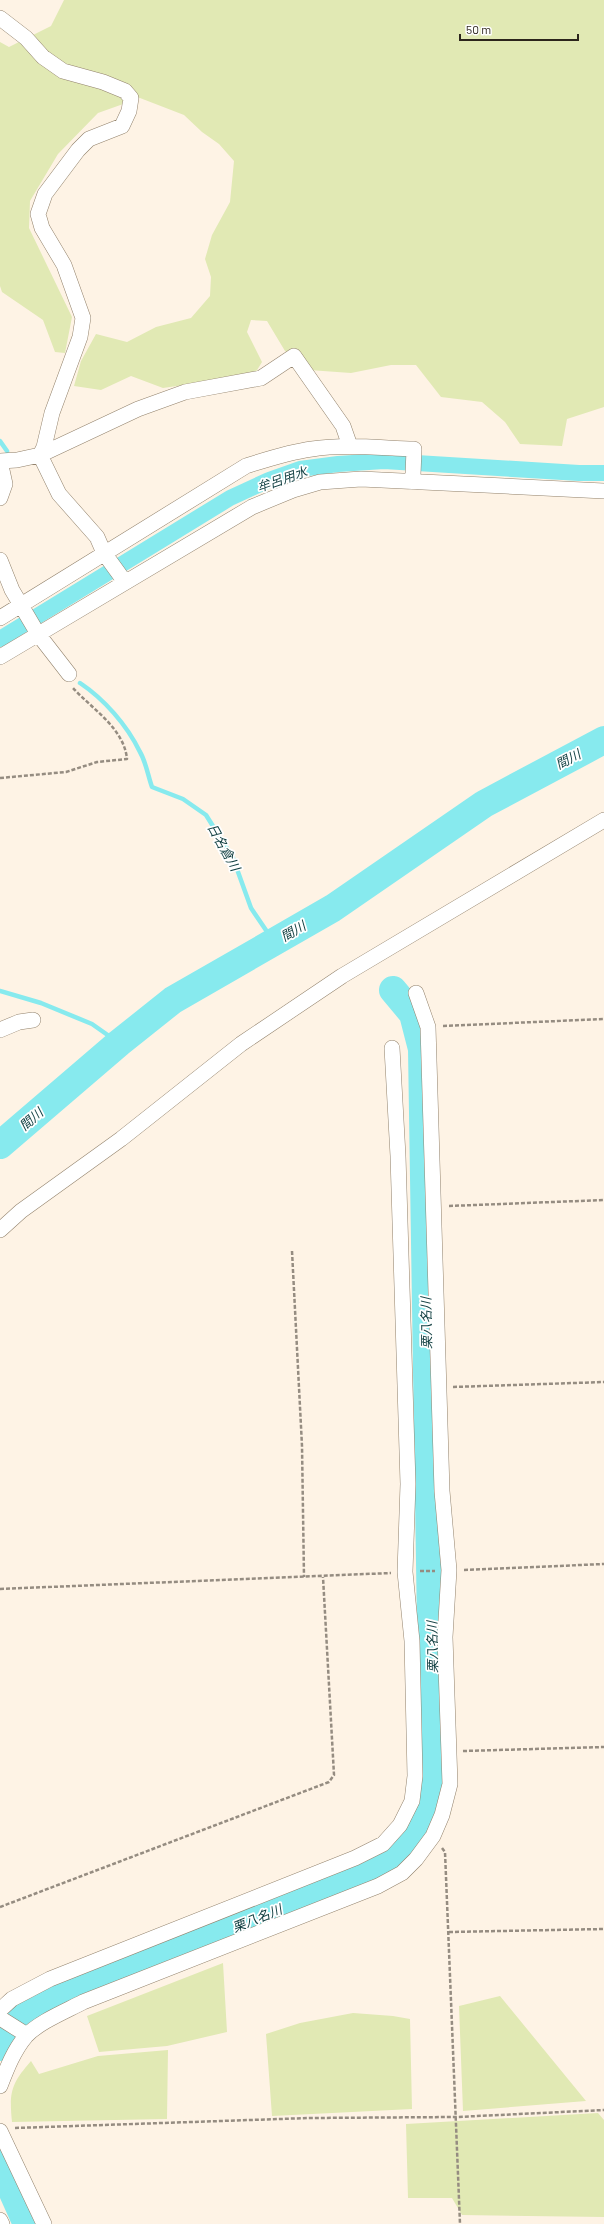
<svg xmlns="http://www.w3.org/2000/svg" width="604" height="2224" font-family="Barlow,'Noto Sans JP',sans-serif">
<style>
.green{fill:#e1e9b4}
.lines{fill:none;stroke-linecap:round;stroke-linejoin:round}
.stream{stroke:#87eaee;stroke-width:4.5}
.canal{stroke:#87eaee;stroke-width:16}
.river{stroke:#87eaee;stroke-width:28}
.minor-casing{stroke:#92826c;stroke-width:16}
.path{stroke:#958c81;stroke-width:2.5;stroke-dasharray:4 2;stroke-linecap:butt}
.minor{stroke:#fff;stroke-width:15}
.labels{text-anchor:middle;stroke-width:3.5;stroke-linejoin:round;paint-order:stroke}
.water-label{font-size:13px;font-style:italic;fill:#0f3e40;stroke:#fff}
</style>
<rect width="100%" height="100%" fill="#fef3e5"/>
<path class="green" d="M64,0H604V407L567,419L562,446L520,444L505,422L482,402L441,397L416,365H391L351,373L309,370L285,351L267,321L251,320L247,332L262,362L254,375L163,388L131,376L101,390L74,386L81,361L96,334L127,342L156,327L191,318L210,296L211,277L205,259L212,235L230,202L234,161L219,144L202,132L184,115L140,98L98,113L58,154L30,201L29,228L72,317L65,353L55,352L43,320L2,292L0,286V42L9,47L51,26Z
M223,1963L227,2032L167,2046L99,2052L87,2016Z
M500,1996L586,2101L463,2111L459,2006Z
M353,2013L393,2016L410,2019L412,2109L272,2116L266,2034L300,2023Z
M168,2050L167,2119L12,2122C9,2092 11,2084 31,2061L39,2074L98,2056Z
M598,2113L604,2120V2217L462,2215L452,2198H408L406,2124Z"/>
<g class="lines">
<path class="stream" d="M0,441L7,451
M80,683C104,699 127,725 140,752C146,762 148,776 152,787L183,799L206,815L233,858L251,908L274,942
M0,991L41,1003L92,1024L119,1043"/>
<path class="canal" d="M0,639L230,498L269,480L300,469L338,464L384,461L579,473H604"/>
<path class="river" d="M0,1145L119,1043L173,1000L333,908L484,804L604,740
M0,2047L8,2032L32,2007L377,1870C423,1832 431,1813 433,1755L422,1049L413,1014L393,990
M0,2164L27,2224"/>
<defs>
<path id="minor" d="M0,18L26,38L43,57L63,71L103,82L125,91L131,98L129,111L122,126L89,139L78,150L45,194L38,214L42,228L64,265L83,318L80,337L52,413L44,447L40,455L59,494L97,537L104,553L125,582
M0,498L5,484L0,461L17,460L40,455L138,409L185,392L261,378L294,356L343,426L350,446
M0,560L12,590L38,634L69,674
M0,618L246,466C268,459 289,452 312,449C345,444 380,448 414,449L413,475L411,482
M0,657L252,507L293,490L320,482L361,479L604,491
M0,1030L19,1022L33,1020
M0,1230L21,1211L121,1139L241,1044L342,976L604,820
M0,2010L12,1999L50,1979L355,1858L383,1844L400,1825L412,1801L415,1776L412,1641L405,1572L408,1484L398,1156L392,1048
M0,2018L27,2035
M0,2086C7,2068 14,2050 26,2036C39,2022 66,2011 83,2002L378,1886L402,1873L416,1859L433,1836L442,1815L450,1784L445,1637L449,1570L442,1491L428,1027L416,993
M0,2131L44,2224
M0,2220L2,2224"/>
</defs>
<use href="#minor" class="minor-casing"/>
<path class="path" d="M0,778L66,772L97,762L127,759C124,728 92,709 73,688
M443,1026L604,1019
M449,1206L604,1200
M292,1251L302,1446L304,1577
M453,1387L604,1382
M464,1570L604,1564
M420,1571H435
M0,1589L391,1573
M463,1751L604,1747
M442,1848L445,1852L460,2224
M0,1907L329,1782L334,1775L323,1577
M449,1932L604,1929
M15,2128L309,2118L457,2117L604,2110"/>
<use href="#minor" class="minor"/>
</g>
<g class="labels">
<g class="water-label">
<text transform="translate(282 479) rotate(-19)" y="5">牟呂用水</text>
<text transform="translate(568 759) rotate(-28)" y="5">間川</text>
<text transform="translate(224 847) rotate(61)" y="5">日名倉川</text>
<text transform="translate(293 931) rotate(-30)" y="5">間川</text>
<text transform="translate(31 1119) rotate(-41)" y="5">間川</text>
<text transform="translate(426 1323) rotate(-91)" y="5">栗八名川</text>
<text transform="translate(432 1647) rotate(-91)" y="5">栗八名川</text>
<text transform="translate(257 1918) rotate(-22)" y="5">栗八名川</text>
</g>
</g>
<path d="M460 34v6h118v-6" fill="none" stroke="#2c251c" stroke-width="2"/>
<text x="466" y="34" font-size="12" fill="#2c251c" stroke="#ffffff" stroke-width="3" paint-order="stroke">50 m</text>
</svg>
